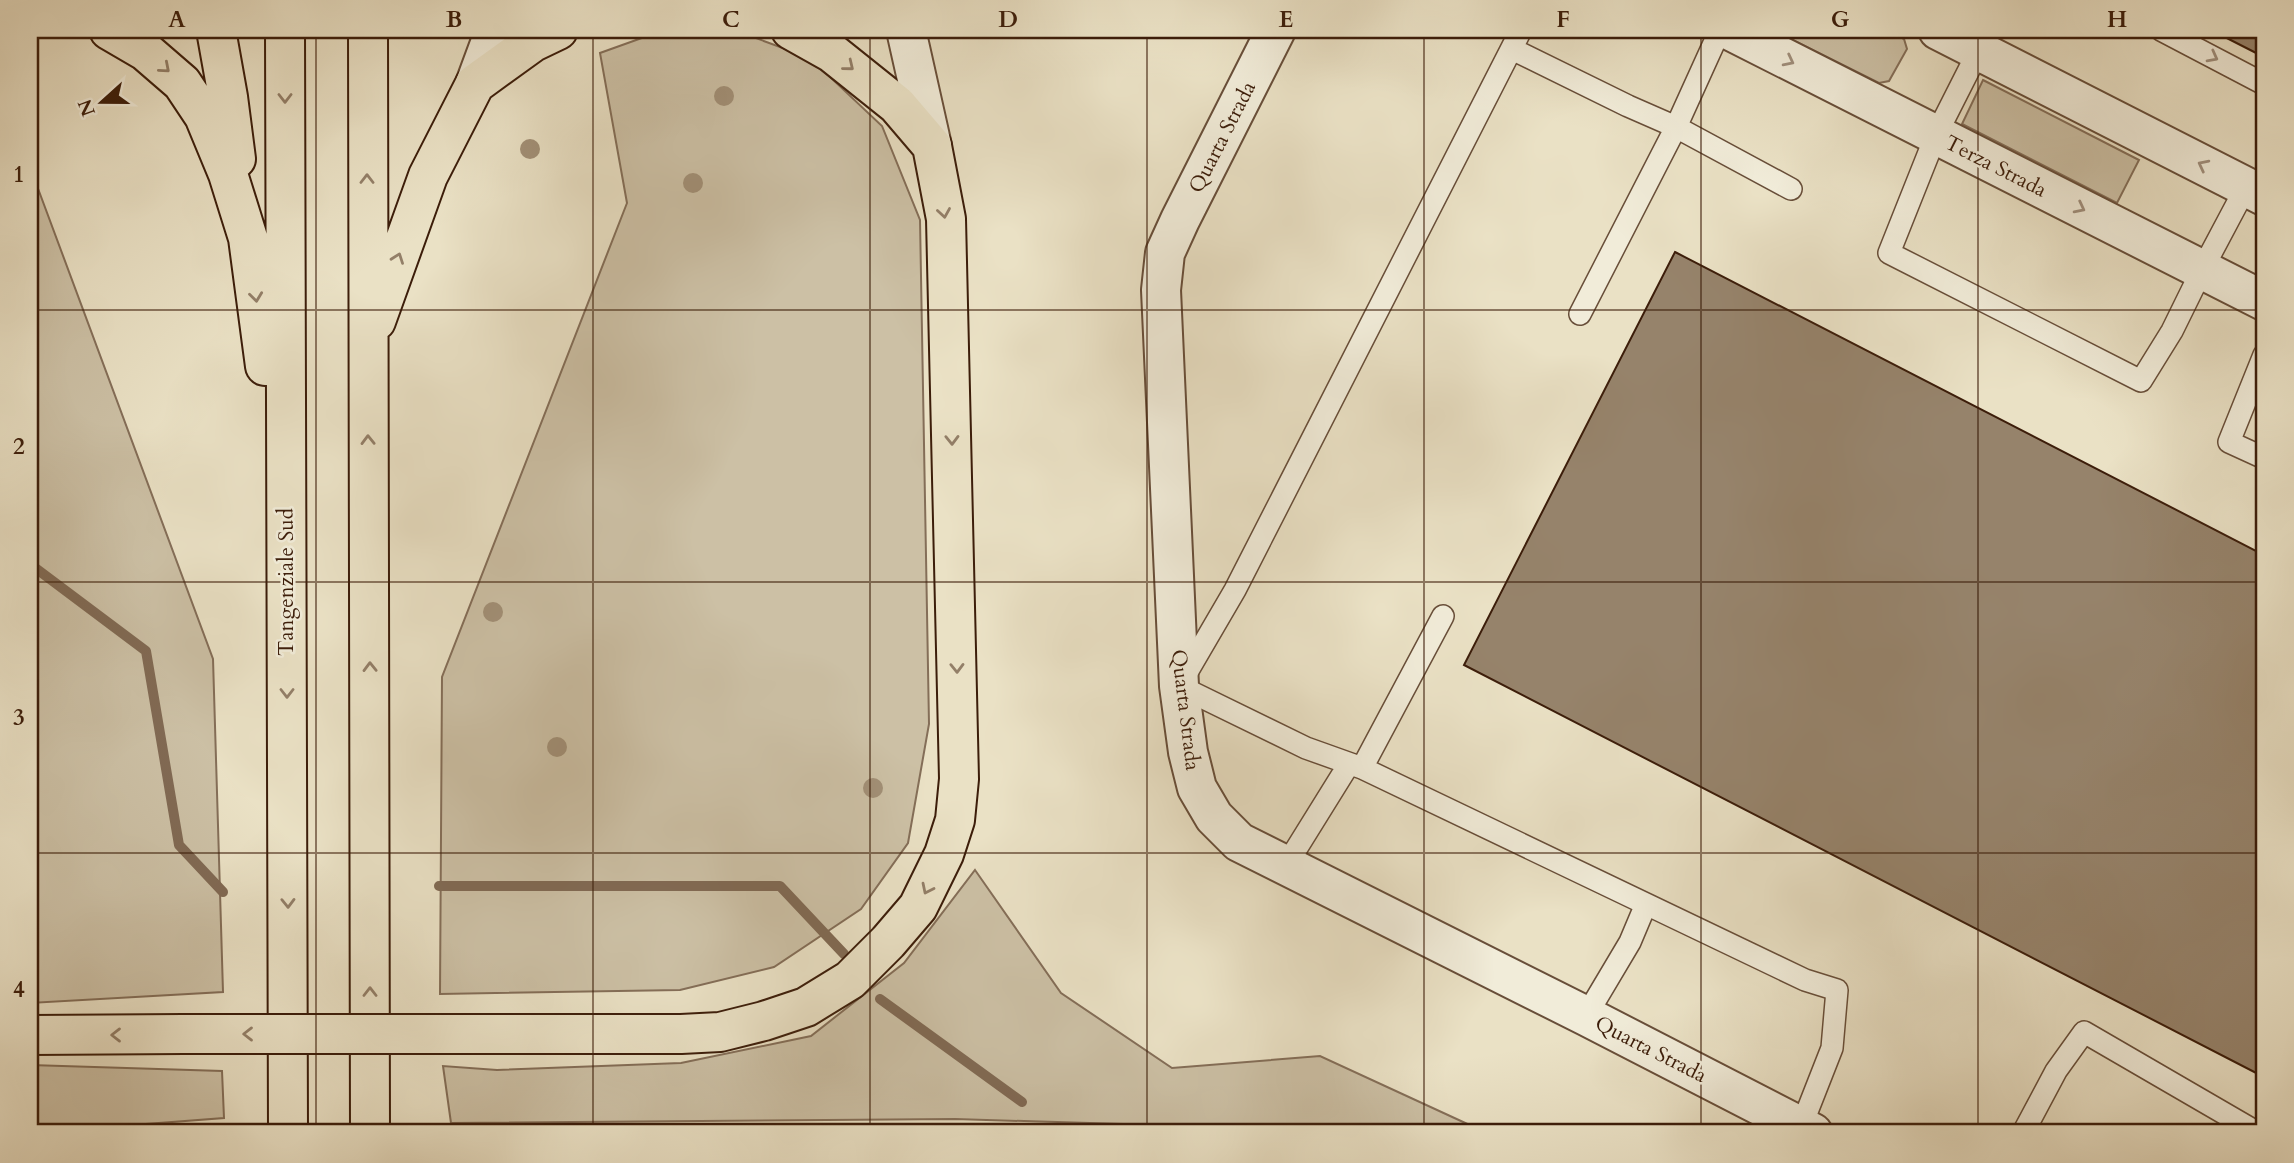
<svg xmlns="http://www.w3.org/2000/svg" width="2294" height="1163" font-family="Cardo,serif">
<style>
.green{fill:#ccc0a5;stroke:#846e58;stroke-width:2}
.lines{fill:none;stroke-linecap:round;stroke-linejoin:round}
.stream{stroke:#816a54;stroke-width:10}
.building{fill:#96836b;stroke:#3c1d0a;stroke-width:2}
.service-casing{stroke:#684e39;stroke-width:24}
.minor-casing{stroke:#684e39;stroke-width:42}
.motorway-casing{stroke:#3c1d0a;stroke-width:42}
.service{stroke:#f1ecd9;stroke-width:21}
.minor{stroke:#f1ecd9;stroke-width:38}
.motorway{stroke:#eae1c5;stroke-width:38}
.motorway-bridge-casing{stroke:#3c1d0a;stroke-width:42;stroke-linecap:butt}
.motorway-bridge{stroke:#eae1c5;stroke-width:38}
.tree{fill:#a29077}
.oneway{stroke:#a08f7c}
.oneway2{stroke:#937f68}
.grid{fill:none;stroke:#3c1d0a;stroke-width:2;stroke-opacity:0.55}
.labels{text-anchor:middle;stroke-width:5;stroke-linejoin:round;paint-order:stroke}
.street-label{font-size:21px;fill:#3c1d0a;stroke:#f1ecd9}
.neatline{fill:none;stroke:#3c1d0a;stroke-width:2.5}
.grid-label{font-size:23px;text-anchor:middle;font-weight:bold;fill:#3c1d0a}
</style>
<rect width="100%" height="100%" fill="#eae1c5"/>
<filter id="stains"><feTurbulence type="fractalNoise" baseFrequency=".00286" numOctaves="4"/><feColorMatrix values="0 0 0 0 .2 0 0 0 0 .09 0 0 0 0 .02 0 0 0 .5 -.17"/></filter>
<radialGradient id="worn" r=".72"><stop offset=".6" stop-color="#630" stop-opacity="0"/><stop offset="1" stop-color="#630" stop-opacity=".3"/></radialGradient>
<path class="green" d="M664,30H734L810,58L882,126L920,220L929,724L908,843L861,909L774,967L680,990L440,994L442,677L627,203L600,53Z
M1773,30H1887L1904,39L1907,49L1889,81L1879,83Z
M1983,80L2139,160L2117,203L1962,124Z
M30,167L213,659L223,992L30,1003Z
M975,870L1061,993L1172,1068L1320,1056L1487,1133H1298L1222,1127L955,1119L451,1123L443,1066L497,1070L681,1063L811,1036L904,963Z
M30,1065L222,1071L224,1118L67,1130L30,1123Z"/>
<g class="lines">
<path class="stream" d="M30,564L146,651L179,845L223,892
M439,886H780L844,954
M880,999L1022,1102"/>
</g>
<path class="building" d="M2211,30H2264V57Z
M1675,252L2264,555V1077L1464,665Z"/>
<g class="lines">
<defs>
<path id="service" d="M1521,30L1235,590L1179,686L1306,748L1362,768L1805,980L1837,990L1832,1048L1801,1127
M2161,30L2264,84
M1512,49L1628,106L1676,127L1791,189
M1979,50L1936,135L1889,253L2141,381L2172,331L2202,270L2246,187
M1580,314L1676,127L1720,30
M2264,355L2229,442L2264,458
M1362,768L1443,616
M1285,867L1349,764
M1586,1016L1630,942L1646,904
M2023,1133L2056,1071L2084,1032L2258,1133"/>
<path id="minor" d="M906,30L932,146
M1276,30L1180,220L1165,253L1161,290L1179,686L1188,752L1197,788L1214,817L1239,842L1586,1016L1813,1133
M1729,30L2264,301
M1938,30L2264,196
M475,84L495,30"/>
<path id="motorway" d="M109,30L145,51L182,83L204,116L228,174L248,238L265,366
M216,30L228,97L236,159
M285,30L288,1133
M368,30L370,1133
M376,321L428,176L475,84L533,42L558,30
M488,1034H681L720,1032L764,1021L806,1007L850,980L888,942L918,907L944,854L955,820L959,779L946,219L932,146L897,105L832,53L791,30
M30,1035L184,1034"/>
</defs>
<use href="#service" class="service-casing"/>
<use href="#minor" class="minor-casing"/>
<use href="#motorway" class="motorway-casing"/>
<use href="#service" class="service"/>
<use href="#minor" class="minor"/>
<use href="#motorway" class="motorway"/>
<defs>
<path id="motorway-bridge" d="M184,1034H488"/>
</defs>
<use href="#motorway-bridge" class="motorway-bridge-casing"/>
<use href="#motorway-bridge" class="motorway-bridge"/>
</g>
<g class="tree">
<circle cx="724" cy="96" r="10"/>
<circle cx="530" cy="149" r="10"/>
<circle cx="693" cy="183" r="10"/>
<circle cx="493" cy="612" r="10"/>
<circle cx="557" cy="747" r="10"/>
<circle cx="873" cy="788" r="10"/>
</g>
<defs><path id="oneway-chevron" d="M-2-3.5L2.5 0L-2 3.5" fill="none" stroke-width="1.6" stroke-linecap="round" stroke-linejoin="round" transform="scale(1.75)"/></defs>
<g class="oneway">
<use href="#oneway-chevron" transform="translate(2213 57) rotate(28)"/>
<use href="#oneway-chevron" transform="translate(1789 61) rotate(27)"/>
<use href="#oneway-chevron" transform="translate(2203 165) rotate(-153)"/>
<use href="#oneway-chevron" transform="translate(2080 208) rotate(27)"/>
</g>
<g class="oneway2">
<use href="#oneway-chevron" transform="translate(849 66) rotate(39)"/>
<use href="#oneway-chevron" transform="translate(165 68) rotate(41)"/>
<use href="#oneway-chevron" transform="translate(285 98) rotate(90)"/>
<use href="#oneway-chevron" transform="translate(367 179) rotate(-90)"/>
<use href="#oneway-chevron" transform="translate(944 213) rotate(81)"/>
<use href="#oneway-chevron" transform="translate(398 258) rotate(-70)"/>
<use href="#oneway-chevron" transform="translate(256 297) rotate(83)"/>
<use href="#oneway-chevron" transform="translate(368 440) rotate(-91)"/>
<use href="#oneway-chevron" transform="translate(952 440) rotate(89)"/>
<use href="#oneway-chevron" transform="translate(370 667) rotate(-91)"/>
<use href="#oneway-chevron" transform="translate(957 668) rotate(89)"/>
<use href="#oneway-chevron" transform="translate(287 693) rotate(90)"/>
<use href="#oneway-chevron" transform="translate(927 889) rotate(116)"/>
<use href="#oneway-chevron" transform="translate(288 903) rotate(89)"/>
<use href="#oneway-chevron" transform="translate(370 992) rotate(-90)"/>
<use href="#oneway-chevron" transform="translate(248 1034) rotate(180)"/>
<use href="#oneway-chevron" transform="translate(116 1035) rotate(180)"/>
</g>
<path class="grid" d="M316,30V1133M593,30V1133M870,30V1133M1147,30V1133M1424,30V1133M1701,30V1133M1978,30V1133M30,310H2264M30,582H2264M30,853H2264"/>
<g class="labels">
<g class="street-label">
<text transform="translate(1222 137) rotate(-63)" y="7">Quarta Strada</text>
<text transform="translate(1996 166) rotate(27)" y="7">Terza Strada</text>
<text transform="translate(286 582) rotate(-90)" y="7">Tangenziale Sud</text>
<text transform="translate(1186 710) rotate(83)" y="7">Quarta Strada</text>
<text transform="translate(1651 1049) rotate(27)" y="7">Quarta Strada</text>
</g>
</g>
<rect width="2294" height="1163" fill="none" stroke="#eae1c5" stroke-width="77"/>
<g transform="translate(102 102) rotate(249)" stroke="#f1ecd9" stroke-width="5" paint-order="stroke">
<path d="M0-5L12 26L0 18L-12 26Z" fill="#3c1d0a"/>
<text y="-10" font-size="19" font-weight="bold" text-anchor="middle" fill="#3c1d0a">N</text>
</g>
<rect x="38" y="38" width="2218" height="1086" class="neatline"/>
<g class="grid-label">
<text x="177" y="27">A</text>
<text x="454" y="27">B</text>
<text x="731" y="27">C</text>
<text x="1008" y="27">D</text>
<text x="1286" y="27">E</text>
<text x="1563" y="27">F</text>
<text x="1840" y="27">G</text>
<text x="2117" y="27">H</text>
<text x="19" y="182">1</text>
<text x="19" y="454">2</text>
<text x="19" y="725">3</text>
<text x="19" y="997">4</text>
</g>
<rect width="100%" height="100%" filter="url(#stains)"/>
<rect width="100%" height="100%" fill="url(#worn)"/>
</svg>
